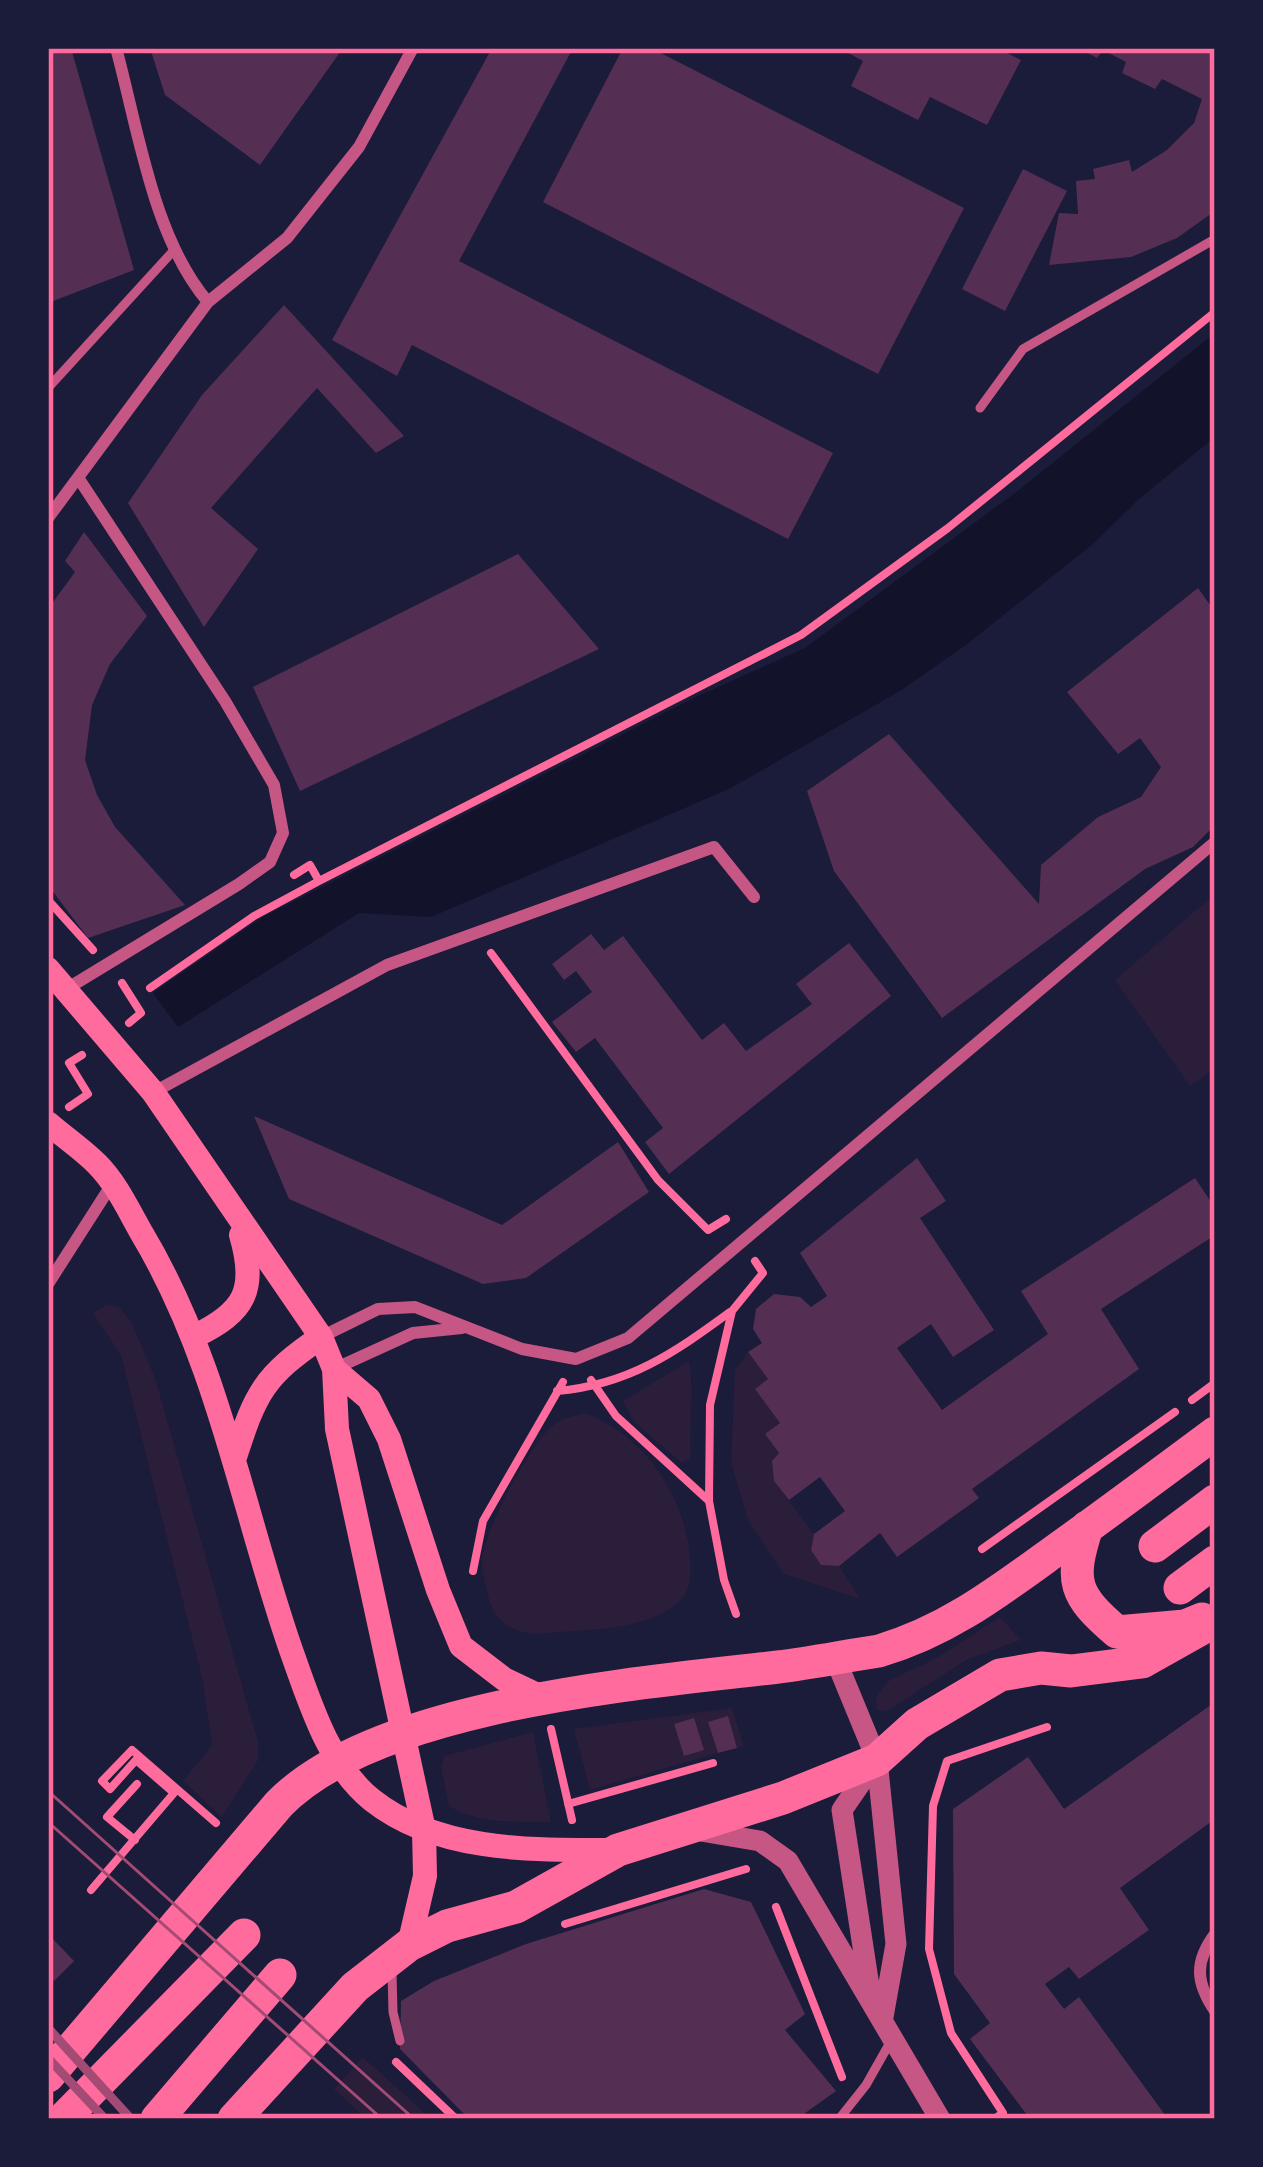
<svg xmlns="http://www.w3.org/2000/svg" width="1263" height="2167" font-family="'PT Serif',serif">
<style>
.green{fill:#2a1e3b;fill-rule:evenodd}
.water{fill:#12122b}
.building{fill:#542f53}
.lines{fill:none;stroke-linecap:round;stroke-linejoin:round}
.path{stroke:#ff6b9d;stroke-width:8}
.service{stroke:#c65784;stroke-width:9}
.minor{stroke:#c65784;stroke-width:12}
.tertiary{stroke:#c65784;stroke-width:21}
.secondary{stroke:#ff6b9d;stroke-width:24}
.trunk{stroke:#ff6b9d;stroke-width:33}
.tram{stroke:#a44b75;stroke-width:3}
.rail{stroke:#a44b75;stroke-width:9}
.neatline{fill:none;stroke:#ff6b9d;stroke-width:4.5}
</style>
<rect width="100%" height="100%" fill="#1b1b3a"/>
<path class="green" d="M1215,894V1068L1190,1086L1115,980Z
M107,1305L119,1307L132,1323L156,1381L258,1742V1760L222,1817L183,1781L212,1745L202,1677L121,1355L93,1313Z
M748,1352L768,1379L756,1389L780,1423L765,1434L779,1453L772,1461L774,1481L814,1534L811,1550L821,1565L839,1566L860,1599L784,1574L748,1520L731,1463L735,1370Z
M689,1361C695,1394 688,1425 691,1458L682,1463L634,1422L623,1401Z
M585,1413C644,1435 686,1497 690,1558C691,1574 691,1591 679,1602C644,1633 581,1629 535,1634C505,1631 492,1618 486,1588C485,1580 481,1568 482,1560C485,1529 528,1448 551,1427C561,1418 573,1416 585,1413Z
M1000,1617L1021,1640L968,1659L887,1711L877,1710L876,1696L890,1680L935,1659Z
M732,1708L744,1746L737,1748L728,1717L709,1723L718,1753L590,1790L574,1729ZM693,1719L703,1750L684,1756L674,1725Z
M533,1732L551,1822C519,1822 477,1824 449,1806L441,1768L444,1756Z
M363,2057L428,2116L430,2119H366L334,2089Z"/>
<path class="water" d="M1215,333V437L1140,498L1093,544L967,644L900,691L729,789L431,917L359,913L178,1027L153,993L263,917L696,697L805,648L1019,490Z"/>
<path class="building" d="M48,48H71L134,270L48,303Z
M150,48H343L260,165L165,95Z
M492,48H573L459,261L833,453L788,539L412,345L397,376L332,340Z
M623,48H651L964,208L878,374L543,202Z
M839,48H997L1021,60L987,125L930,97L918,120L851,86L863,61Z
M1078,48H1215V211L1177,238L1131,257L1049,265L1059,213L1078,214L1076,181L1095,179L1093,169L1129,160L1132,172L1167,150L1194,123L1202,99L1162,79L1155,89L1122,73L1126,62L1103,50L1097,58Z
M1023,169L1067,191L1005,311L962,289Z
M284,305L404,436L376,453L317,388L211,508L258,549L204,627L128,503L202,395Z
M84,532L147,616L110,664L92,705L85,760L97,795L115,827L185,905L88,938L48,885V609L75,572L65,561Z
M518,554L599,649L300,791L253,687Z
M1198,588L1215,612V825L1193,847L1145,869L942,1018L834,871L807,791L889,734L1039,904L1041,865L1098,817L1141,797L1161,767L1140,738L1118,754L1067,692Z
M591,934L604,950L623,936L702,1040L724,1023L746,1051L812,1004L796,984L849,943L891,996L669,1174L645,1142L663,1128L595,1038L576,1052L552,1022L592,992L576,971L564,980L552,964Z
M254,1116L502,1225L618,1142L649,1192L526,1278L483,1284L289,1199Z
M917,1158L946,1201L920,1218L994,1330L953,1357L931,1324L897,1348L942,1410L1048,1334L1021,1291L1195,1178L1215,1208V1235L1101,1309L1139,1369L972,1489L979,1498L897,1557L880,1533L839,1566L821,1565L811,1550L814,1534L845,1511L820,1477L789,1500L774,1481L772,1461L779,1453L765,1434L780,1423L755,1389L768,1379L748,1352L762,1343L753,1329L756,1309L774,1294L800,1297L811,1307L827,1296L800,1253Z
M1215,1702V1819L1120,1888L1149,1930L1079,1979L1069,1967L1045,1984L1064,2009L1079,1997L1168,2119H1030L970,2039L990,2023L954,1974L953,1809L1028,1757L1064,1809Z
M728,1716L737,1748L718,1753L708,1722Z
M694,1718L704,1750L684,1756L674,1724Z
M704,1889L751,1902L805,2014L785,2030L836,2091L797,2119H469L400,2049L401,2001L434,1981L526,1944Z
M48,1934L74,1961L54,1981L48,1974Z"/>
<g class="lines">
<path class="path" d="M294,875L310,865L319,881
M48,900L93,950
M491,953L658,1180L708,1230L726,1219
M122,983L141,1013L129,1023
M150,988L254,916L319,881L801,635L948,528L1215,312
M69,1107L88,1094L69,1063L82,1055
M591,1380L616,1416L709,1501L724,1580L736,1614
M557,1391C628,1385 674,1353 730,1312
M1192,1400L1215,1383
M709,1501L710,1405L732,1311L763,1273L755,1261
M982,1549L1175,1412
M473,1571L483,1521L563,1382
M551,1729L572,1820
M568,1804L713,1763
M135,1840L107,1817L137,1784
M91,1890L174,1793L136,1760L110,1789L102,1781L132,1750L216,1823
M776,1907L842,2077
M565,1924L746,1869
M396,2062L456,2119
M994,2119L1003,2113L951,2033L929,1949L933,1806L947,1761L1047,1727"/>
<path class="service" d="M48,388L175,249
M980,408L1023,349L1215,239
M392,1973L393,2012L400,2041
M839,2119L866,2085L892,2039"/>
<path class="minor" d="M116,48C138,128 153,238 208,302
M48,518L208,302L287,238L359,147L413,48
M68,988L239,884L270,862L283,833L274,785L225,701L79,479
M154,1092L387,965L714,847L754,897
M48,1284L112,1184
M321,1337L378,1309L415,1307L522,1349L576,1359L628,1338L1215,842
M334,1369L413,1333L462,1328
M1215,1934C1194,1962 1196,1983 1215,2011"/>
<path class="tertiary" d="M835,1658L877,1760L896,1944L883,2017
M695,1830L760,1841L788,1861L940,2119
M869,1986L842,1810L873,1765"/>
<path class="secondary" d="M48,969L153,1092L321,1337L334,1369L337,1429L424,1830L425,1876L409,1945
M48,1123C64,1137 82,1149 97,1164C116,1183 128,1209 141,1232C219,1362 242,1509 291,1650C309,1700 328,1765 372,1800C439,1853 535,1850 616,1850
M195,1336C245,1312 257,1290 241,1235
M334,1369L369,1399L389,1439L438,1590L461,1646L504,1679L544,1698
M235,1457C256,1392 264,1376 321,1337"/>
<path class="trunk" d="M1087,1527C1069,1582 1074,1595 1117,1632L1185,1626L1202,1619
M1155,1546L1215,1501
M1180,1588L1215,1562
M48,2076L279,1804C377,1704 641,1683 778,1667C812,1663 845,1656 879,1651C944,1632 994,1595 1049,1555C1105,1515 1160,1474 1215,1433
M63,2119L244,1935
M157,2119L280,1975
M234,2119L355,1987L409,1945L447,1926L516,1907L618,1850L783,1798L877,1760L917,1724L1000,1675L1041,1668L1071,1671L1142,1662L1215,1621"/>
<path class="tram" d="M48,1791L414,2119
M48,1822L382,2119"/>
<path class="rail" d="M48,2028L131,2119
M48,2058L105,2119"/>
</g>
<rect width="1263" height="2167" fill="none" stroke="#1b1b3a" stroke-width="102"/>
<rect x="51" y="51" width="1161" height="2065" class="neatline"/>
</svg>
